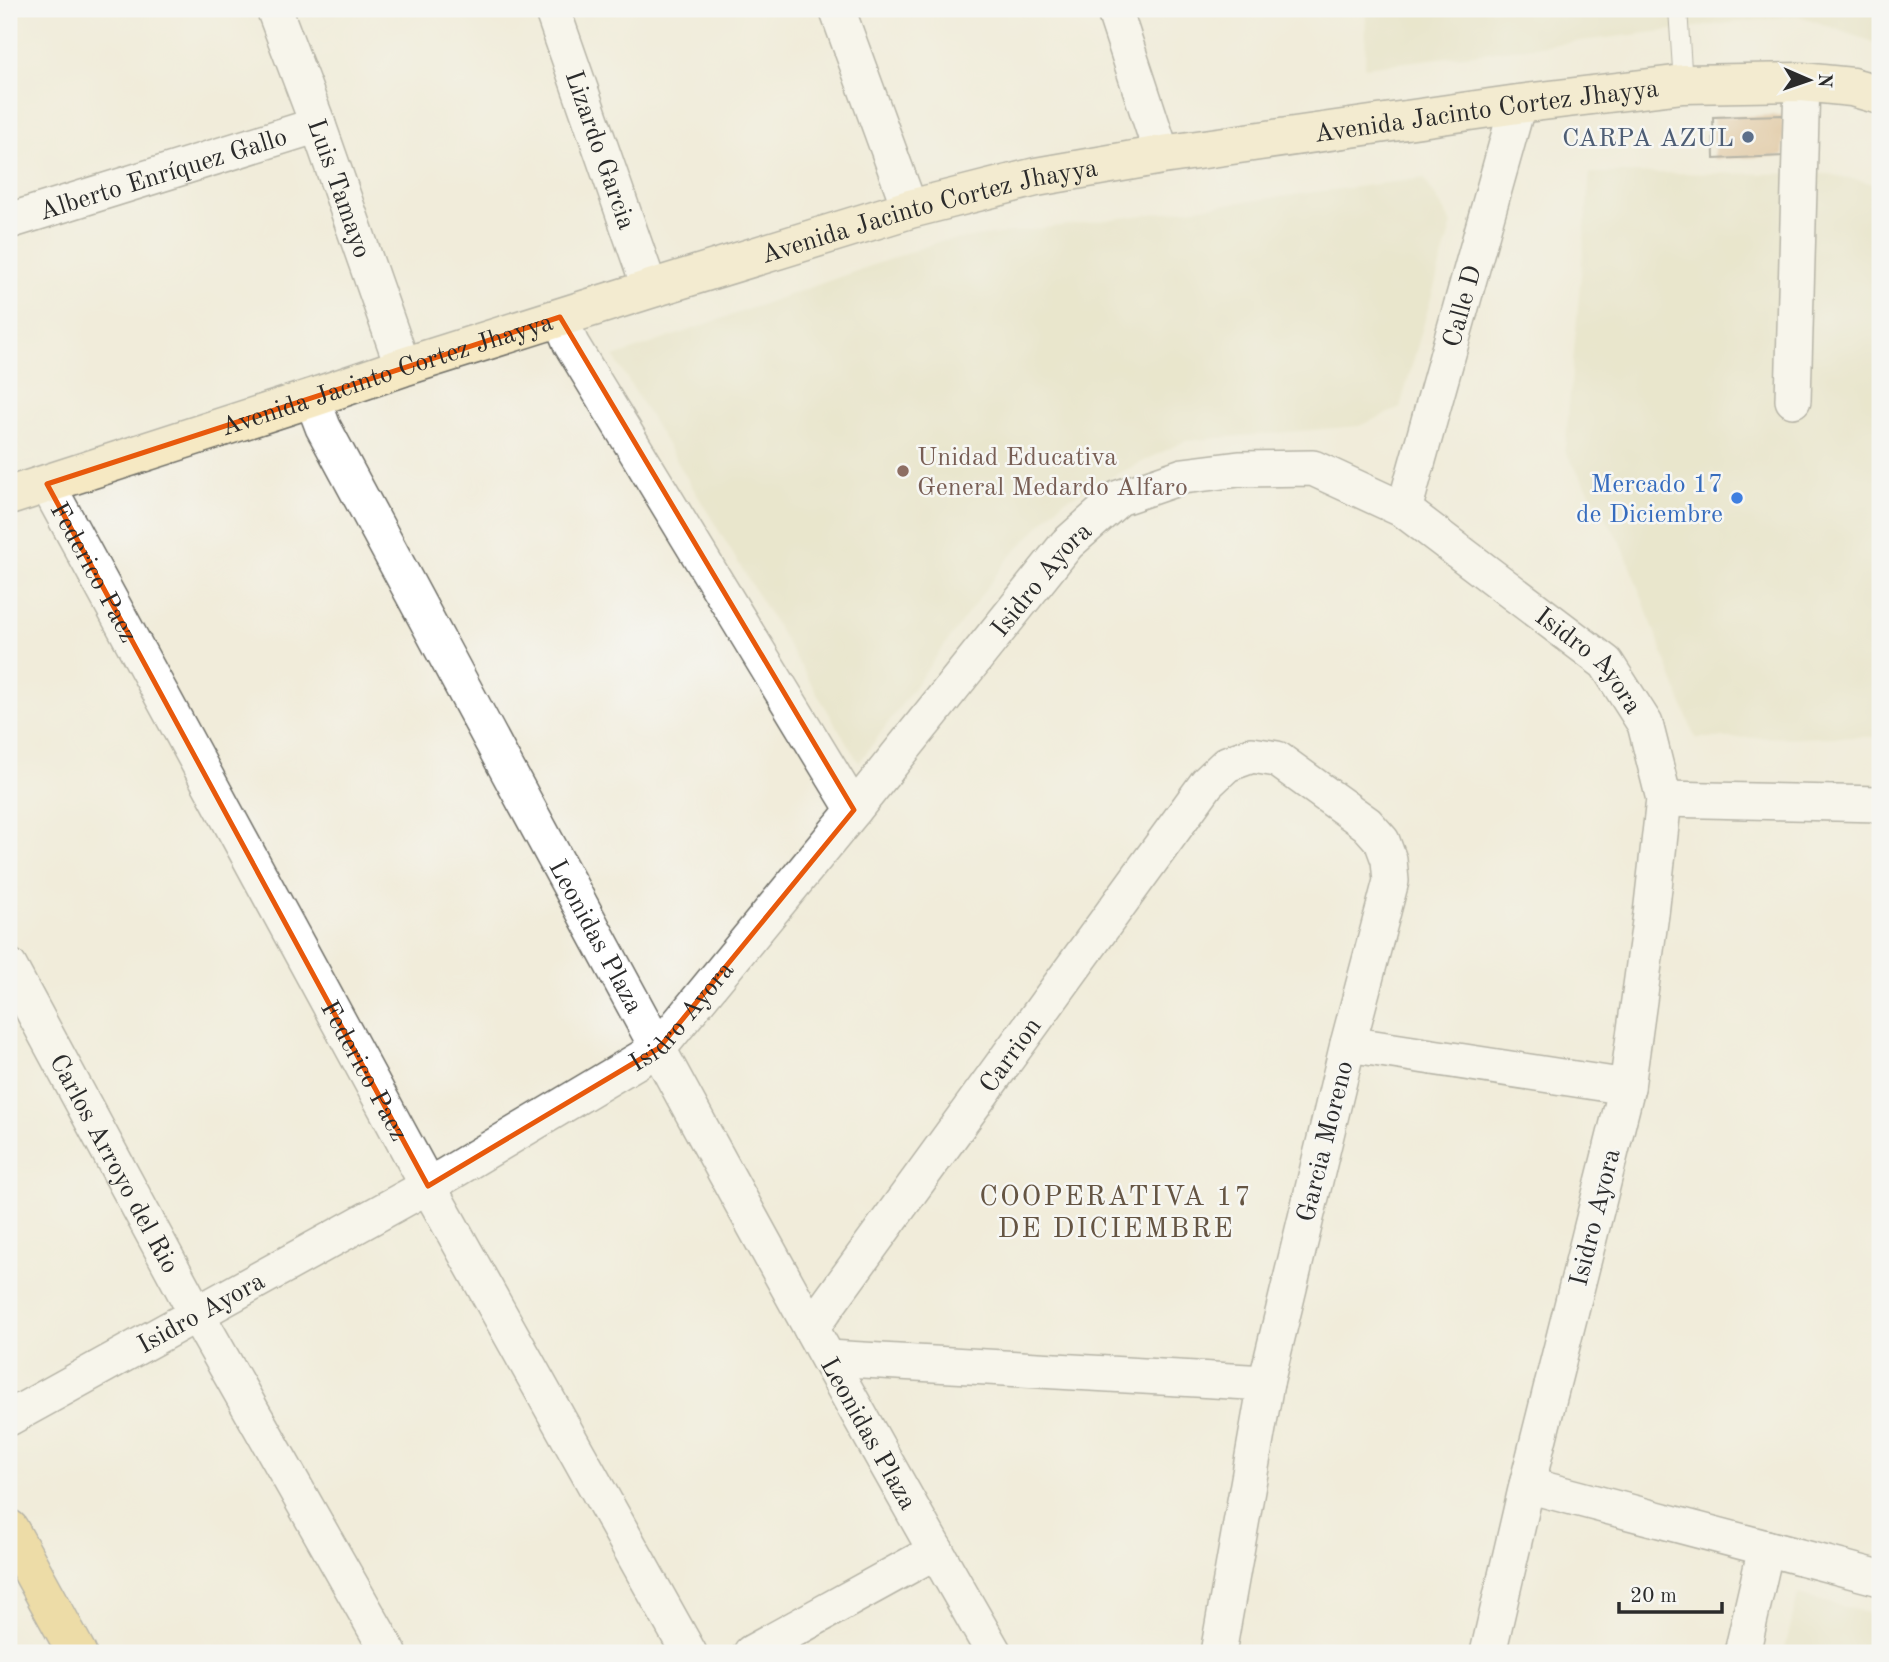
<svg xmlns="http://www.w3.org/2000/svg" width="1889" height="1662" font-family="'Old Standard TT',serif">
<style>
.built{fill:#e0ddbb}
.building{fill:#d1a470}
.lines{fill:none;stroke-linecap:round;stroke-linejoin:round}
.service-casing{stroke:#706f68;stroke-width:20}
.minor-casing{stroke:#706f68;stroke-width:38}
.secondary-casing{stroke:#706f68;stroke-width:41}
.primary-casing{stroke:#706f68;stroke-width:41}
.service{stroke:#fff;stroke-width:18}
.minor{stroke:#fff;stroke-width:35}
.secondary{stroke:#f6e9c3;stroke-width:38}
.primary{stroke:#e9c769;stroke-width:38}
.marked{fill:none;stroke:#e8590c;stroke-width:5;stroke-linejoin:round}
.service-dot{fill:#5c6f8a;stroke:#f6f6f2;stroke-width:2.5}
.education-dot{fill:#8d6e63;stroke:#f6f6f2;stroke-width:2.5}
.shop-dot{fill:#3f7fe0;stroke:#f6f6f2;stroke-width:2.5}
.labels{text-anchor:middle;stroke-width:5;stroke-linejoin:round;paint-order:stroke}
.street-label{font-size:26px;fill:#2b2b2b;stroke:#f6f6f2}
.service-label{font-size:26px;fill:#4e5e75;stroke:#f6f6f2;text-anchor:end}
.education-label{font-size:26px;fill:#785e54;stroke:#f6f6f2;text-anchor:start}
.shop-label{font-size:26px;fill:#366cbe;stroke:#f6f6f2;text-anchor:end}
.neighbourhood-label{font-size:28px;letter-spacing:2px;fill:#655543;stroke:#f6f6f2}
</style>
<rect width="100%" height="100%" fill="#f6f6f2"/>
<filter id="ink" filterUnits="userSpaceOnUse"><feTurbulence type="fractalNoise" baseFrequency=".0143" numOctaves="2"/><feDisplacementMap in="SourceGraphic" scale="14" xChannelSelector="R" yChannelSelector="G"/><feConvolveMatrix kernelMatrix="1 2 1 2 8 2 1 2 1" color-interpolation-filters="sRGB"/></filter>
<filter id="wash" filterUnits="userSpaceOnUse"><feTurbulence type="fractalNoise" baseFrequency=".00686" numOctaves="4" result="noise"/><feDisplacementMap in="SourceGraphic" scale="28" xChannelSelector="R" yChannelSelector="G"/><feGaussianBlur stdDeviation="1.57" result="paint"/><feColorMatrix in="noise" values="0 0 0 0 0 0 0 0 0 0 0 0 0 0 0 0 0 1.4 0 .05"/><feComposite in="paint" operator="in"/></filter>
<g filter="url(#wash)">
<rect width="100%" height="100%" fill="#f1ecda"/>
<path class="built" d="M1366,9H1880V45L1797,15L1365,67Z
M1590,173L1829,174L1880,185V737L1695,738L1622,545L1565,451Z
M1424,178L1452,224L1400,408L1359,426L1185,441L1063,501L1006,561L859,763L614,357L938,242Z
M1798,1595L1880,1616V1653H1784Z"/>
<g id="blocks">
<path class="building" d="M1783,115L1784,156L1714,159L1713,117Z"/>
</g>
</g>
<g filter="url(#ink)">
<use href="#blocks" fill-opacity="0" stroke="#706f68" stroke-width="2"/>
<g class="lines">
<defs>
<path id="service" d="M1678,9L1683,84"/>
<g id="minor">
<path id="s1" d="M274,9L318,125L403,367"/>
<path id="s2" d="M552,9L650,289"/>
<path d="M837,9L910,209"/>
<path d="M1114,9L1162,155"/>
<path id="s3" d="M9,221L318,125"/>
<path d="M560,317L571,344L854,810"/>
<path id="s4" d="M312,398L323,427C544,837 762,1249 994,1653"/>
<path d="M1793,400L1802,82"/>
<path id="s5" d="M47,484L428,1186L689,1653"/>
<path id="s6" d="M1404,510L1518,104"/>
<path d="M1664,799L1880,804"/>
<path id="s7" d="M9,966L196,1313L389,1653"/>
<path d="M1348,1044L1627,1087"/>
<path id="s8" d="M811,1328L1207,783L1227,764L1252,755L1277,759L1367,824L1382,841L1389,860L1391,881L1348,1044L1266,1383L1218,1653"/>
<path d="M828,1358L1266,1383"/>
<path id="s9" d="M9,1418L428,1186L659,1048L854,810L1067,544L1119,498L1183,476L1239,469L1313,468L1404,510L1606,663L1645,724L1664,799L1651,914L1627,1087L1527,1485L1488,1653"/>
<path d="M1527,1485L1880,1578"/>
<path d="M751,1653L936,1551"/>
<path d="M1742,1653L1766,1548"/>
</g>
<g id="secondary">
<path id="s10" d="M9,496L312,398L403,367L650,289L910,209L1036,177L1162,155L1518,104L1683,84L1802,82L1852,87L1880,95"/>
</g>
<path id="primary" d="M9,1529L77,1653"/>
</defs>
<use href="#service" class="service-casing"/>
<use href="#minor" class="minor-casing"/>
<use href="#secondary" class="secondary-casing"/>
<use href="#primary" class="primary-casing"/>
<use href="#service" class="service"/>
<use href="#minor" class="minor"/>
<use href="#secondary" class="secondary"/>
<use href="#primary" class="primary"/>
</g>
</g>
<path d="M0 0H1889V1662H0ZM560,317L854,810L659,1048L428,1186L47,484Z" fill="#f1ecda" fill-opacity=".55" fill-rule="evenodd"/>
<path class="marked" d="M560,317L854,810L659,1048L428,1186L47,484Z"/>
<circle class="service-dot" cx="1748" cy="137" r="7"/>
<circle class="education-dot" cx="903" cy="471" r="7"/>
<circle class="shop-dot" cx="1737" cy="498" r="7"/>
<g class="labels">
<g class="street-label">
<text dy="9" stroke="none"><textPath href="#s10" startOffset="1531">Avenida Jacinto Cortez Jhayya</textPath></text>
<text dy="9" stroke="none"><textPath href="#s2" startOffset="149">Lizardo Garcia</textPath></text>
<text dy="9" stroke="none"><textPath href="#s3" startOffset="161">Alberto Enríquez Gallo</textPath></text>
<text dy="9" stroke="none"><textPath href="#s1" startOffset="191">Luis Tamayo</textPath></text>
<text dy="9" stroke="none"><textPath href="#s10" startOffset="964">Avenida Jacinto Cortez Jhayya</textPath></text>
<text dy="9" stroke="none"><textPath href="#s6" startOffset="212">Calle D</textPath></text>
<text dy="9" stroke="none"><textPath href="#s10" startOffset="397">Avenida Jacinto Cortez Jhayya</textPath></text>
<text dy="9" stroke="none"><textPath href="#s5" startOffset="100">Federico Paez</textPath></text>
<text dy="9" stroke="none"><textPath href="#s9" startOffset="1353">Isidro Ayora</textPath></text>
<text dy="9" stroke="none"><textPath href="#s9" startOffset="2004">Isidro Ayora</textPath></text>
<text dy="9" stroke="none"><textPath href="#s4" startOffset="609">Leonidas Plaza</textPath></text>
<text dy="9" stroke="none"><textPath href="#s9" startOffset="786">Isidro Ayora</textPath></text>
<text dy="9" stroke="none"><textPath href="#s8" startOffset="338">Carrion</textPath></text>
<text dy="9" stroke="none"><textPath href="#s5" startOffset="667">Federico Paez</textPath></text>
<text transform="translate(1324 1141) rotate(-76)" y="9">Garcia Moreno</text>
<text dy="9" stroke="none"><textPath href="#s7" startOffset="224">Carlos Arroyo del Rio</textPath></text>
<text transform="translate(1594 1217) rotate(-76)" y="9">Isidro Ayora</text>
<text dy="9" stroke="none"><textPath href="#s9" startOffset="219">Isidro Ayora</textPath></text>
<text dy="9" stroke="none"><textPath href="#s4" startOffset="1176">Leonidas Plaza</textPath></text>
</g>
<g class="service-label">
<text x="1734" y="146">CARPA AZUL</text>
</g>
<g class="education-label">
<text x="917" y="465">Unidad Educativa<tspan x="917" dy="30">General Medardo Alfaro</tspan></text>
</g>
<g class="shop-label">
<text x="1723" y="492">Mercado 17<tspan x="1723" dy="30">de Diciembre</tspan></text>
</g>
<g class="neighbourhood-label">
<text x="1116" y="1205">COOPERATIVA 17<tspan x="1116" dy="32">DE DICIEMBRE</tspan></text>
</g>
</g>
<rect width="1889" height="1662" fill="none" stroke="#f6f6f2" stroke-width="35"/>
<g transform="translate(1809 80) rotate(92)" stroke="#f6f6f2" stroke-width="5" paint-order="stroke">
<path d="M0-5L12 26L0 18L-12 26Z" fill="#2b2b2b"/>
<text y="-10" font-size="19" font-weight="bold" text-anchor="middle" fill="#2b2b2b">N</text>
</g>
<path d="M1619 1602v10h103v-10" fill="none" stroke="#2b2b2b" stroke-width="3.5"/>
<text x="1630" y="1602" font-size="21" fill="#2b2b2b" stroke="#f6f6f2" stroke-width="5" paint-order="stroke">20 m</text>
</svg>
